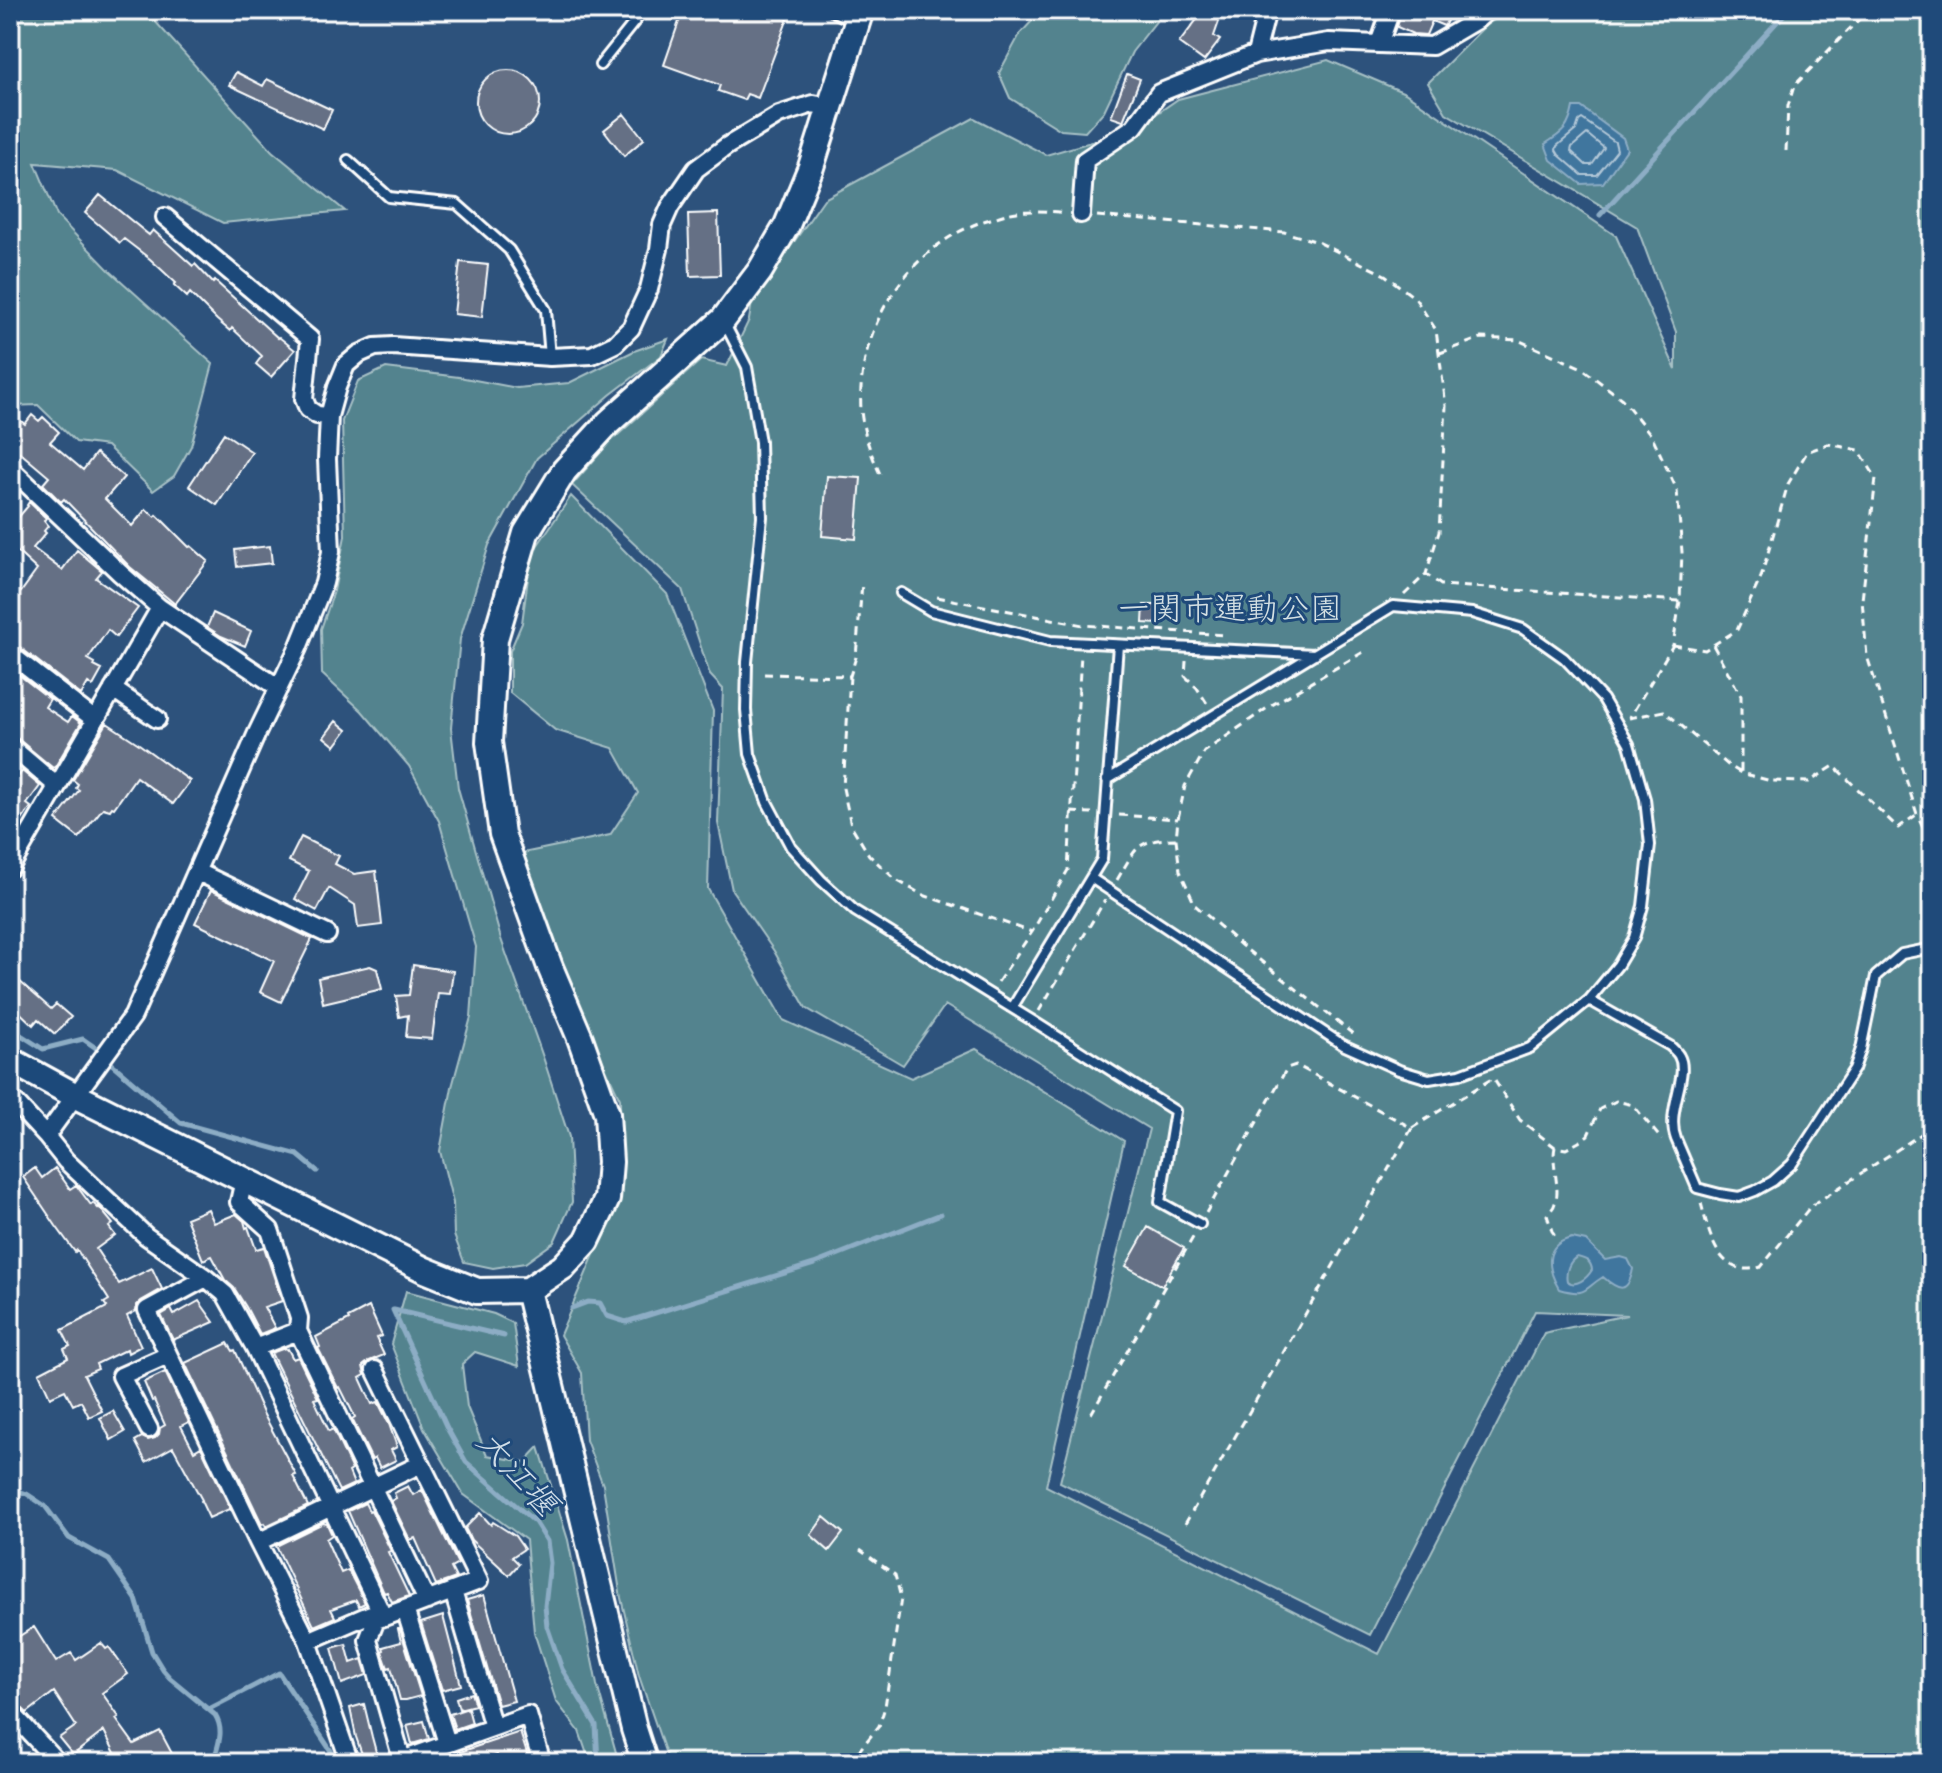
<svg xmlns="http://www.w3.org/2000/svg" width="1942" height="1773" font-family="Caveat,'Klee One',sans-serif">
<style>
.green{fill:#52838e;stroke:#a8c1c6;stroke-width:2}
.water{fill:#41769e;stroke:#8dadc5;stroke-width:2;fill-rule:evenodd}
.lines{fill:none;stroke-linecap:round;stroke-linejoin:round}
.shore{stroke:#b3c8d8;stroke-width:2}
.stream{stroke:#8dadc5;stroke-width:5}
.building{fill:#657085;stroke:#fff;stroke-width:2}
.lane-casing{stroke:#fff;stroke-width:14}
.street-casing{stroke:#fff;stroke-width:22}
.secondary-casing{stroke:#fff;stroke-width:30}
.path{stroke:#fff;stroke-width:3;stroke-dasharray:8 6;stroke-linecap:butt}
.lane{stroke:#1f4a7a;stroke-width:8}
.street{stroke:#1f4a7a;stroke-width:16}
.secondary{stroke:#1f4a7a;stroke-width:24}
.labels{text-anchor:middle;stroke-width:6;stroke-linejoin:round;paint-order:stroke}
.park-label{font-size:32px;fill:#d4e0e3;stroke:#1f4a7a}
.water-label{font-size:34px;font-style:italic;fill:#d0dde7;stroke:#1f4a7a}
</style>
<rect width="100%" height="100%" fill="#2d527c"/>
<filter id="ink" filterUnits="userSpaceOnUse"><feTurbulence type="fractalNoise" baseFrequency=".0125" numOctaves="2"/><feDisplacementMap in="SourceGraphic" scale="16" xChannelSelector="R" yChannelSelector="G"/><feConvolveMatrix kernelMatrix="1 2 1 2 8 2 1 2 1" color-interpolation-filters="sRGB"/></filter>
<g filter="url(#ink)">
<path class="green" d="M10,10H145L272,151L345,211L223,223L117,170L35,163L57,216L109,270L213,364L191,446L174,476L153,491L107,446L76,442L38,405L10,406Z
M1042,10H1165L1132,52L1104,111L1085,132L1061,130L1010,98L999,73L1020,34Z
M1511,10H1932V1763H669L639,1676L621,1598L603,1485L586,1440L582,1373L560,1335L601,1238L621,1183L620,1099L563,976L518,854L610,835L638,793L613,748L555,730L510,693V651L522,623L531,555L571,496L667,594L713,711L708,889L783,1020L911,1078L976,1049L1124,1141L1046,1486L1379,1654L1544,1333L1627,1315L1535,1311L1370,1635L1060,1482L1149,1129L945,1005L903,1065L806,1008L774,951L732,890L718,823L723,689L710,675L682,589L572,485L609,443L701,360L727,366L749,320L752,302L824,199L974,118L1046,155L1133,130L1178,99L1328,60L1405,93L1616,236L1676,370V332L1637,227L1446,113L1428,83L1486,25Z
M668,339L661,356L610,395L537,458L489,545L460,639L451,728L458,788L501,939L544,1060L569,1137L572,1202L554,1242L525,1263L493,1268L464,1262L454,1235L453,1203L440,1151L452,1087L471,1017L476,947L439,821L409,766L362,711L322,674L321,629L334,591L345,536L342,421L358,381L386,368L459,377L517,388L569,383L634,351Z
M406,1291L494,1314L513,1323L519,1366L475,1352L462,1364L467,1407L487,1455L525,1462L539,1447L568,1540L597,1685L619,1763H590L579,1731L556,1701L534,1632L526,1540L463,1494L424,1428L391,1344Z"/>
<path class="water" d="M1573,107H1581L1623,138L1627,149L1603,183L1581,184L1551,160L1545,144C1564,132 1569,128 1573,107Z
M1572,1238L1586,1241L1605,1260L1621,1257L1628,1259L1633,1269C1628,1294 1619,1291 1603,1277C1583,1289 1588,1297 1559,1289C1547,1269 1543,1244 1572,1238ZM1577,1257C1586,1259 1591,1261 1592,1270C1587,1278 1576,1288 1567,1281C1565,1272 1569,1261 1577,1257Z"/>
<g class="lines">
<path class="shore" d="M1582,119L1615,142L1617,150L1597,175H1582L1559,155L1556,150L1557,146L1576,130L1579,121Z
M1587,134L1604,148L1592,165H1586L1571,151L1572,147Z"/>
<path class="stream" d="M1600,215L1788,10
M10,1028L43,1049L83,1039L96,1048
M112,1064L181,1123L298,1155L317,1171
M572,1308L588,1302L600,1303L607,1316L626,1322L814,1264L941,1214
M393,1310L447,1428L466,1462L535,1522L547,1541L550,1563L545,1606L547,1626L562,1669L596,1725L598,1763
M394,1310L504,1336
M10,1488L27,1494L45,1506L69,1538L109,1560L136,1599L152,1652L163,1670L170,1678L215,1715C225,1731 218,1745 213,1763
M209,1709L279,1673L331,1751L333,1763"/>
</g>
<path class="building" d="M683,10H791L758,98L747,94L744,100L718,91L720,85L664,65Z
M1200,10H1223L1214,36L1220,40L1204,61L1179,43L1198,18Z
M1402,10H1452L1445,25L1444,26L1432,21L1426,35L1413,34L1397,27Z
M476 102a32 32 0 1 1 64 0a32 32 0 1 1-64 0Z
M236,72L263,86L267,79L332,110L323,129L229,85Z
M1127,74L1140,79L1123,121L1111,117Z
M624,114L644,139L624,156L604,130Z
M100,195L149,235L153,230L193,266L195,264L213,283L215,281L278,338L279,337L295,350L271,377L256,364L262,356L232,328L230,331L217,320L190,293L187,297L174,285L176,283L150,259L124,239L120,243L85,213Z
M718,213L720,275L690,276L688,214Z
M460,262L488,265L482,317L454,314Z
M32,415L39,421L43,417L59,432L50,442L83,470L96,453L124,477L105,499L132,526L146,509L155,517L157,515L189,547L191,546L208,561L175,604L130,567L64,499L61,502L43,484L49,477L10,444V426L17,418L25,424Z
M224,433L252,452L217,505L189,486Z
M827,476L861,478L856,539L822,536Z
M29,502L46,518L44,521L48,526L44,531L46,533L33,548L62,570L77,550L102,571L96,578L138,608L116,637L108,630L88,659L95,663L94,666L102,670L93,686L88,683L81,695L17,645L10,643V584L21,592L37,570L10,545V527L28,506L27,505Z
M270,546L272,563L237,567L235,550Z
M1144,605H1161L1160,624L1143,623Z
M213,613L251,631L245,646L221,636L207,627Z
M10,668L50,699L45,707L68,722L72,716L81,723L55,767L53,768L17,738L10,735Z
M336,721L347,730L335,746L324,737Z
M107,723L139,744L190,781L173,804L136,777L114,808L112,807L110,810L103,808L79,838L56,820L79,790L76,788L78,784L73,780Z
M22,771L40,786L27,804L31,807L22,820L10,811V772L18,777Z
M301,837L339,856L335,864L354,874L376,871L382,925L358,928L355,905L329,888L317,911L295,899L309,871L289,861Z
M211,890L312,939L281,1002L260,992L274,961L195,923Z
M413,965L453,971L450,994L438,993L432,1039L406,1037L408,1015L399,1017L396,996L409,995Z
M370,966L377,969L382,989L323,1003L318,978Z
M10,973L51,1009L56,1004L71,1017L55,1034L38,1019L33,1025L10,1003Z
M35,1168L42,1178L55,1168L70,1189L76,1185L91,1205L93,1203L98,1208L99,1207L113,1224L109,1227L115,1235L96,1249L119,1284L152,1268L162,1289L141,1301L137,1305L136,1311L127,1316L141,1346L128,1353L127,1349L96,1364L98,1369L84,1375L102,1411L89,1417L81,1401L73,1405L65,1390L50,1397L39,1373L68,1358L64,1349L70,1346L62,1330L107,1307L104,1303L109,1300L77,1250L75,1252L56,1226L23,1177Z
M208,1209L214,1223L236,1214L244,1221L246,1228L248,1227L256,1249L264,1247L282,1301L264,1307L275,1328L260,1334L246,1307L234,1288L225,1280L212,1256L203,1260L186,1218Z
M1148,1227L1184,1248L1162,1286L1126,1266Z
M199,1301L214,1322L173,1340L161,1315L171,1309L174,1315Z
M369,1307L382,1336L376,1338L384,1355L369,1361L363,1366L365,1375L360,1378L372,1404L378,1402L389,1424L397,1447L391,1450L396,1460L380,1468L375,1458L372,1460L352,1419L355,1417L340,1387L338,1388L318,1348L320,1347L316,1337L349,1320L348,1318Z
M228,1343L233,1351L235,1350L263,1413L296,1475L293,1476L308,1506L266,1526L264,1523L262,1524L185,1363Z
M285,1348L287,1350L288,1349L293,1359L298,1357L318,1398L314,1399L329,1431L333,1429L352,1470L349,1472L354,1484L339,1491L271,1353Z
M165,1372L189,1422L181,1426L194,1451L201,1447L231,1510L229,1509L209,1518L201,1501L202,1500L173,1447L146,1462L135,1441L142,1437L148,1440L155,1438L159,1434L160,1428L165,1425L154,1400L152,1401L144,1382Z
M113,1411L125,1432L111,1440L100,1418Z
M408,1486L413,1495L422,1490L458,1564L451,1568L456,1578L436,1585L415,1538L410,1540L391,1501L396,1498L394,1493Z
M365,1503L369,1511L371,1510L391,1551L388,1552L409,1596L392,1602L387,1592L384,1593L348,1511Z
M480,1513L491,1525L493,1522L515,1536L524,1549L512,1557L519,1564L509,1575L471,1540L465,1528Z
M824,1517L843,1533L829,1551L811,1535Z
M323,1523L327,1524L332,1535L326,1539L341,1573L348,1570L365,1603L359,1606L356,1600L331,1609L335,1617L314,1626L276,1546Z
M484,1595L514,1701L498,1705L467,1600Z
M443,1616L461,1685L442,1690L421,1623Z
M34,1627L56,1662L71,1653L76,1660L101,1643L106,1649L109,1647L128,1674L102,1693L119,1717L116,1719L134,1744L160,1731L177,1763H120L104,1731L73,1755L59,1738L76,1726L54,1692L27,1713L17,1703L11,1700L10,1642Z
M398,1629H400L421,1696L406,1700H400L391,1667L388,1668L382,1651L384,1650L383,1647L401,1642Z
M346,1644L351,1663L362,1659L367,1675L342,1684L332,1648Z
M471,1693L475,1705L459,1709L456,1698Z
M364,1704L372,1737L379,1763H365L356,1737L350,1708Z
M468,1708L472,1723L455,1729L450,1714Z
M424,1721L429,1739L412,1744L407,1725Z
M520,1732L530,1763H500L497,1755L468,1763H427Z"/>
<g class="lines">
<defs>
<path id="lane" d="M830,10L844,17L854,18
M600,65L644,10
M348,160L389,197L457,204L509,250L546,310L550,357
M725,324L747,367L760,442L762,517L747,662L746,710L750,754L767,802L791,847L821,880L855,911L1033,1021L1175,1111L1160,1202L1200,1224
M901,593L931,611L1050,641L1315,654
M1091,878L1343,1045L1399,1070L1429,1079L1460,1074L1530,1048L1589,1000L1618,965L1634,938L1643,906L1650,845L1645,799L1629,744L1603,699L1564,658L1523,629L1472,613L1393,606L1107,780
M1589,1000L1670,1046C1673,1049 1677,1052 1679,1056C1690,1075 1665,1111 1676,1139L1697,1188L1720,1194L1739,1197L1755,1191L1773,1181L1792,1164L1854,1069L1861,1049L1876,976L1902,954L1932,948
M1012,1008L1102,859L1118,645"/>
<path id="street" d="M1391,10L1379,44L1432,46L1478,19L1488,10
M1256,54L1267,10
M1081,214L1085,160L1134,127L1159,93L1256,54L1329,42L1379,44
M165,217L310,339L304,399L308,409L317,415L329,416
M10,468L120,573L160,608L279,688
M10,654L95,720
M113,689L157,719
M10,746L57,786
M10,868L160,608
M198,872L327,934
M10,1097L46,1136L133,1016L257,733L298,648L324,583L331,552L327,459L329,416L337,387L346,365L359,354L375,347L393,346L550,357L592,355L615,344L631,328L649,289L659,249L662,225L670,207L696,169L727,146L779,115L813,104L830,107
M46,1136L66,1161L146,1236L206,1278L225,1294L255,1348L380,1610L368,1640L403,1763
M244,1180L239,1202L270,1230L299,1318L298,1331L427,1601
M206,1278L147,1310L258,1542L308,1641L350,1763
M255,1348L298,1331
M375,1370L479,1581L376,1620
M149,1429L121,1376L168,1355
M258,1542L421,1464
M453,1591L493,1727
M405,1609L447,1743
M308,1641L380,1610
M10,1711L58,1763
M402,1760L528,1715L542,1763"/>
<path id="secondary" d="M10,1060L76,1096L425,1270L477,1291L528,1290L634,1729L645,1763
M528,1290L563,1267L587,1241L607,1199L610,1162L607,1114L580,1038L550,967L502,834L489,742L495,639L526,533L564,471L608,423L723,320L760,271L787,225L811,167L861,10"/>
</defs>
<use href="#lane" class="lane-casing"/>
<use href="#street" class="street-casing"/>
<use href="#secondary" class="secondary-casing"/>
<path class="path" d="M1786,151L1788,106L1794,86L1868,10
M1097,216L1284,232L1318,242L1385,275L1415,298L1436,330L1446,406L1439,532L1426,574
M1440,353L1481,338L1518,340L1580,367L1622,399L1652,436L1677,490L1682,552L1680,601L1673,645L1630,717
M880,474C871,454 863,433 861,410C856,328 908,245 987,220C997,217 1007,213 1017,212C1033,210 1050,211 1066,213
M1404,595L1426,574L1441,585L1680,601
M937,597L1083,625L1225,635
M1673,645L1705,650L1737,630L1761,577L1788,484L1807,452L1828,444L1859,450L1876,478L1862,600L1867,656L1917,814L1932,846
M1713,645L1741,696V773
M1186,661L1185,676L1197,688L1208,705
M764,674L850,676L856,657L862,583
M850,676L843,788L851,825L869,855L896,880L923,895L1032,932
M1629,718L1664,711L1728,765L1741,773L1771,781L1809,782L1834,766L1898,828L1916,815
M1071,812L1092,813
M1119,815L1178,819
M1117,880C1136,848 1136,839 1176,839
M998,982L1032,932L1068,870L1081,654
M1039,1011L1105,900
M1353,1034L1242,946L1195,905L1180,871L1176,839L1178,819L1185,786L1204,752L1270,706L1367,650
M1412,1128L1493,1078L1520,1120L1555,1147L1566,1149L1579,1142L1588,1135L1600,1109L1616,1101L1633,1105L1662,1140
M1555,1147C1551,1165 1561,1189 1555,1203C1554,1208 1550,1211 1547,1215L1552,1231L1557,1238
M1701,1203C1710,1236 1718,1279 1761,1267L1811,1206L1932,1127
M1091,1414L1195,1234
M1185,1524L1412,1128L1296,1065L1287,1068L1206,1213
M849,1763L879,1726L885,1707L901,1598L895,1575L860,1550"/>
<use href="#lane" class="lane"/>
<use href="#street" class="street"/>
<use href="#secondary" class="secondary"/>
</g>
</g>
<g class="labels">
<g class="park-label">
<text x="1230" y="619">一関市運動公園</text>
</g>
<g class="water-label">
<text transform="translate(518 1472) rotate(48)" y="12">大江堰</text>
</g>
</g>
<rect width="1942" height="1773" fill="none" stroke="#1f4a7a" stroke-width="40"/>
<rect x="20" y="20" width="1902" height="1733" fill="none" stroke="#fff" stroke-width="3" filter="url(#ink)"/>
</svg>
